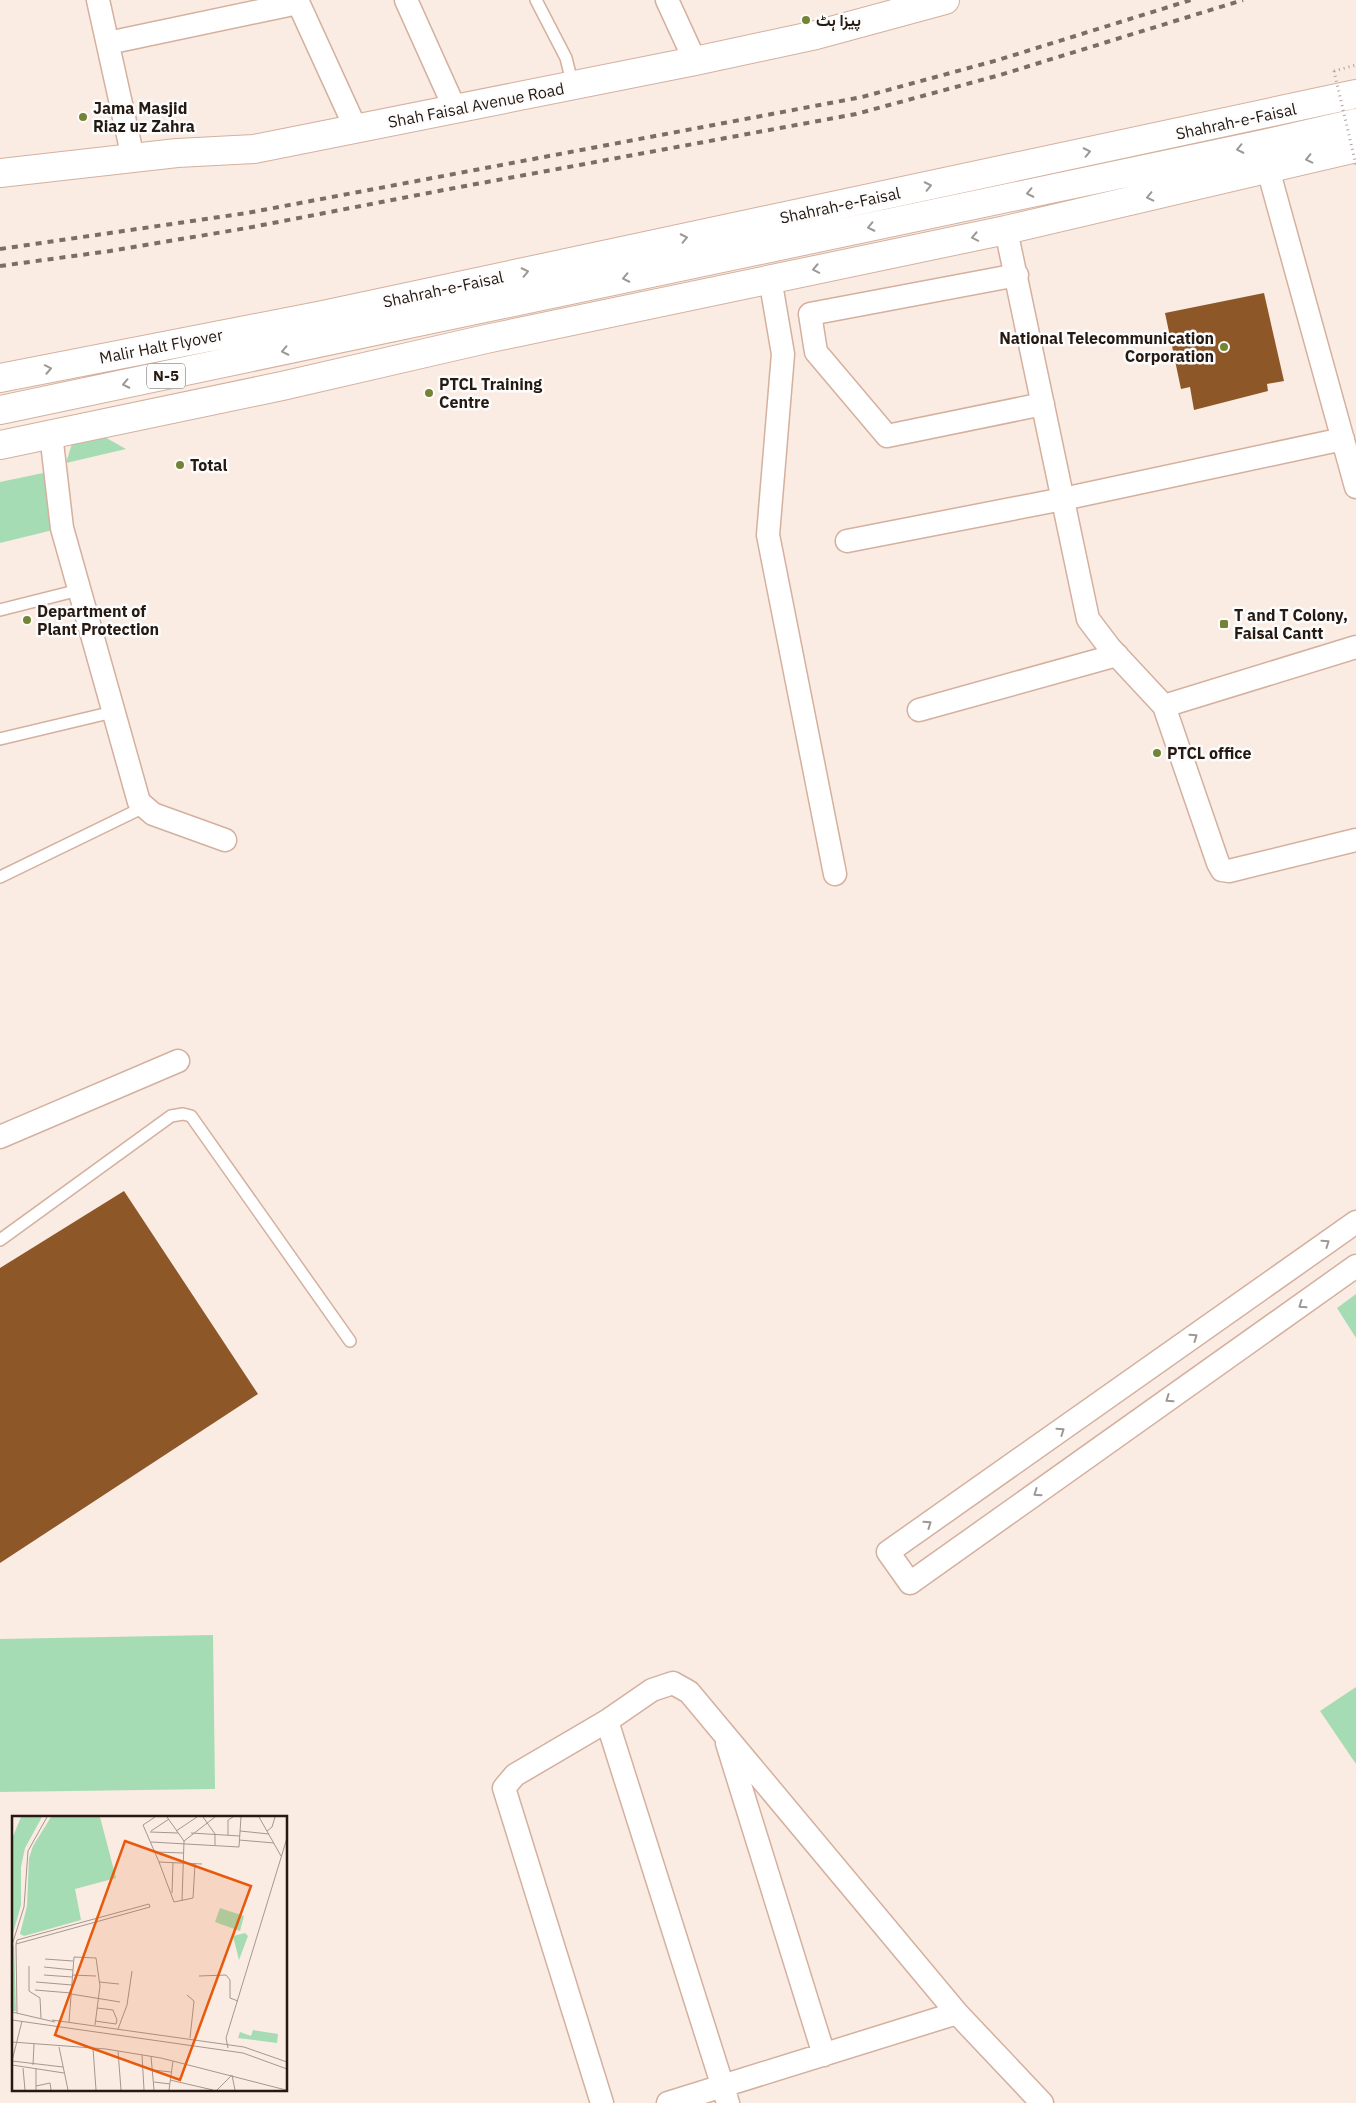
<svg xmlns="http://www.w3.org/2000/svg" width="1356" height="2103" font-family="'IBM Plex Sans',Vazirmatn,sans-serif">
<style>
.green{fill:#a6dcb3}
.building{fill:#8e5728}
.lines{fill:none;stroke-linecap:round;stroke-linejoin:round}
.lane-casing{stroke:#d4b09e;stroke-width:14}
.street-casing{stroke:#d4b09e;stroke-width:25}
.secondary-casing{stroke:#d4b09e;stroke-width:30}
.highway-casing{stroke:#d4b09e;stroke-width:30}
.path{stroke:#b2a49c;stroke-width:3;stroke-dasharray:1 4;stroke-linecap:butt}
.lane{stroke:#fff;stroke-width:11}
.street{stroke:#fff;stroke-width:22}
.secondary{stroke:#fff;stroke-width:28}
.highway{stroke:#fff;stroke-width:28}
.rail{stroke:#7b6d66;stroke-width:4;stroke-dasharray:6 6;stroke-linecap:butt}
.path-bridge{stroke:#b2a49c;stroke-width:3;stroke-dasharray:1 4;stroke-linecap:butt}
.oneway{stroke:#9d9894}
.poi-dot{fill:#738434;stroke:#fcfcfc;stroke-width:2}
.labels{text-anchor:middle;stroke-width:5;stroke-linejoin:round;paint-order:stroke}
.shield{fill:#fcfcfc;stroke:#665d58;stroke-width:1}
.shield-label{font-size:15px;font-weight:bold;fill:#251912}
.poi-label{font-size:16px;font-weight:bold;fill:#251912;stroke:#fcfcfc;text-anchor:start}
.street-label{font-size:16px;fill:#251912;stroke:#fcfcfc}
.inset-road{fill:none;stroke:#a5978f;stroke-width:1}
.view{fill:#e8590c;fill-opacity:0.15;stroke:#e8590c;stroke-width:2.5}
.inset-edge{fill:none;stroke:#251912;stroke-width:2.5}
</style>
<rect width="100%" height="100%" fill="#faebe3"/>
<path class="green" d="M101,435L126,449L66,463L73,440Z
M48,472L57,529L0,543V482Z
M1356,1294V1338L1337,1308Z
M213,1635L215,1789L0,1792V1639Z
M1356,1687V1764L1320,1711Z"/>
<path class="building" d="M1264,293L1284,381L1267,384L1268,391L1194,410L1190,387L1181,389L1165,313Z
M124,1191L258,1394L0,1563V1268Z"/>
<g class="lines">
<defs>
<path id="lane" d="M536,0L566,58L573,86
M0,610L79,590
M0,739L113,712
M0,877L144,807
M0,1240L171,1116L183,1114L191,1116L350,1341"/>
<path id="street" d="M98,0L133,158
M297,0L356,129
M406,0L455,109
M667,0L695,61
M108,43L298,3
M1268,169L1356,487
M1006,230L1088,619L1110,648L1164,706L1218,863L1222,870L1229,871L1356,840
M1017,275L810,314L816,352L887,436L1043,404
M770,278L783,354L768,535L835,874
M51,434L62,528L139,802L153,814L225,840
M847,541L1063,499L1343,439
M1164,706L1356,647
M919,710L1117,655
M0,1137L178,1061
M1356,1222L888,1552L910,1583L1356,1266
M607,1721L728,2103
M727,1743L824,2055
M602,2103L504,1788L515,1775L607,1721L652,1690L673,1683L689,1692L957,2013
M668,2103L957,2013L1042,2103"/>
<path id="secondary" d="M0,173L177,153L254,149L695,61L816,35L945,0"/>
<path id="highway" d="M0,378L323,315L1356,94
M0,410C422,323 843,232 1264,144L1356,123
M0,445L282,386L486,339L1006,230L1356,148"/>
</defs>
<use href="#lane" class="lane-casing"/>
<use href="#street" class="street-casing"/>
<use href="#secondary" class="secondary-casing"/>
<use href="#highway" class="highway-casing"/>
<path class="path" d="M1334,71L1356,65"/>
<use href="#lane" class="lane"/>
<use href="#street" class="street"/>
<use href="#secondary" class="secondary"/>
<use href="#highway" class="highway"/>
<path class="rail" d="M0,249L247,213L862,97L998,60L1191,0
M0,266L110,251L247,228L449,189L856,114L1000,75L1243,0"/>
<path class="path-bridge" d="M1334,71L1356,165"/>
</g>
<defs><path id="oneway-chevron" d="M-2-3.5L2.5 0L-2 3.5" fill="none" stroke-width="1.6" stroke-linecap="round" stroke-linejoin="round" transform="scale(1.25)"/></defs>
<g class="oneway">
<use href="#oneway-chevron" transform="translate(1240 149) rotate(168)"/>
<use href="#oneway-chevron" transform="translate(1087 152) rotate(-12)"/>
<use href="#oneway-chevron" transform="translate(1309 159) rotate(167)"/>
<use href="#oneway-chevron" transform="translate(928 186) rotate(-12)"/>
<use href="#oneway-chevron" transform="translate(1030 193) rotate(168)"/>
<use href="#oneway-chevron" transform="translate(1150 197) rotate(167)"/>
<use href="#oneway-chevron" transform="translate(871 227) rotate(168)"/>
<use href="#oneway-chevron" transform="translate(975 237) rotate(169)"/>
<use href="#oneway-chevron" transform="translate(684 238) rotate(-12)"/>
<use href="#oneway-chevron" transform="translate(816 269) rotate(169)"/>
<use href="#oneway-chevron" transform="translate(525 272) rotate(-12)"/>
<use href="#oneway-chevron" transform="translate(626 278) rotate(168)"/>
<use href="#oneway-chevron" transform="translate(285 351) rotate(168)"/>
<use href="#oneway-chevron" transform="translate(48 369) rotate(-11)"/>
<use href="#oneway-chevron" transform="translate(126 384) rotate(168)"/>
<use href="#oneway-chevron" transform="translate(1326 1243) rotate(-35)"/>
<use href="#oneway-chevron" transform="translate(1302 1305) rotate(145)"/>
<use href="#oneway-chevron" transform="translate(1194 1337) rotate(-35)"/>
<use href="#oneway-chevron" transform="translate(1169 1399) rotate(145)"/>
<use href="#oneway-chevron" transform="translate(1061 1431) rotate(-35)"/>
<use href="#oneway-chevron" transform="translate(1037 1493) rotate(145)"/>
<use href="#oneway-chevron" transform="translate(928 1524) rotate(-35)"/>
</g>
<g class="poi-dot">
<circle cx="806" cy="20" r="5"/>
<circle cx="83" cy="117" r="5"/>
<circle cx="1224" cy="347" r="5"/>
<circle cx="429" cy="393" r="5"/>
<circle cx="180" cy="465" r="5"/>
<circle cx="27" cy="620" r="5"/>
<rect x="1219" y="619" width="10" height="10" rx="2.5"/>
<circle cx="1157" cy="753" r="5"/>
</g>
<g class="labels">
<rect class="shield" x="147" y="363.5" width="38" height="25" rx="4"/>
<g class="shield-label">
<text x="166" y="381">N-5</text>
</g>
<g class="poi-label">
<text x="816" y="26">پیزا ہٹ</text>
<text x="93" y="114">Jama Masjid<tspan x="93" dy="18">Riaz uz Zahra</tspan></text>
<text x="1214" y="344" text-anchor="end">National Telecommunication<tspan x="1214" dy="18">Corporation</tspan></text>
<text x="439" y="390">PTCL Training<tspan x="439" dy="18">Centre</tspan></text>
<text x="190" y="471">Total</text>
<text x="37" y="617">Department of<tspan x="37" dy="18">Plant Protection</tspan></text>
<text x="1234" y="621">T and T Colony,<tspan x="1234" dy="18">Faisal Cantt</tspan></text>
<text x="1167" y="759">PTCL office</text>
</g>
<g class="street-label">
<text transform="translate(476 105) rotate(-11)" y="6">Shah Faisal Avenue Road</text>
<text transform="translate(1236 121) rotate(-12)" y="6">Shahrah-e-Faisal</text>
<text transform="translate(840 205) rotate(-12)" y="6">Shahrah-e-Faisal</text>
<text transform="translate(443 289) rotate(-12)" y="6">Shahrah-e-Faisal</text>
<text transform="translate(161 346) rotate(-11)" y="6">Malir Halt Flyover</text>
</g>
</g>
<g transform="translate(12 1816)">
<rect width="275" height="275" fill="#faebe3"/>
<path d="M9,1H30L13,32L9,51V89L0,121V23ZM39,1H88L104,62L63,73L69,104L12,120L8,118L15,90L17,42L21,30ZM208,92L232,100L228,115L203,106ZM233,117L236,120L227,144L221,120ZM2,128L4,195H0V133ZM241,214L266,218L265,227L226,222L228,216L239,220Z" fill="#a6dcb3"/>
<path class="inset-road" d="M143,1L131,9L147,46L190,48M155,1L172,25L170,85M191,1L203,18V29M247,1L269,40M139,15L157,3M164,15L185,1M228,15L257,18M255,15L260,11L263,1M138,16L166,17M179,17L228,20M216,19V4L221,1M227,24L262,27M172,25L203,1M139,26L227,31L229,1M143,36L172,37M147,46L162,86L181,82L183,48M160,77L161,47M4,128L138,91L137,88L5,124L4,128L5,197M0,129L12,91L16,35L35,1M33,143L61,145M17,150V175L28,182L29,202M32,151L61,154M32,159L60,161M60,159L84,160M187,160L214,159L218,164V182L226,185M24,166L60,169M87,166L107,168M23,174L59,177M59,178L108,186M175,179L182,185L178,222M0,196L43,206M0,204L231,237L275,253M40,204L232,231L275,246M83,205L104,208L105,204L101,194L85,192M57,206L62,141L84,142L88,170L83,209M106,213L115,189L120,155M0,226L94,233L149,242L274,274M47,231L56,274M81,232L84,274M216,232L214,222L275,22M106,235L109,274M130,239L132,274M139,240L142,274M0,245L51,251M0,245L10,205M0,249L52,257M21,249L22,228M11,252L13,274M24,252V274M141,254L159,256M220,259L223,274M158,264L201,274M142,266L158,268M24,270L38,267L39,274M157,274L161,245M205,274L220,259"/>
<path class="view" d="M113,25L239,70L168,264L43,219Z"/>
<rect width="275" height="275" class="inset-edge"/>
</g>
</svg>
